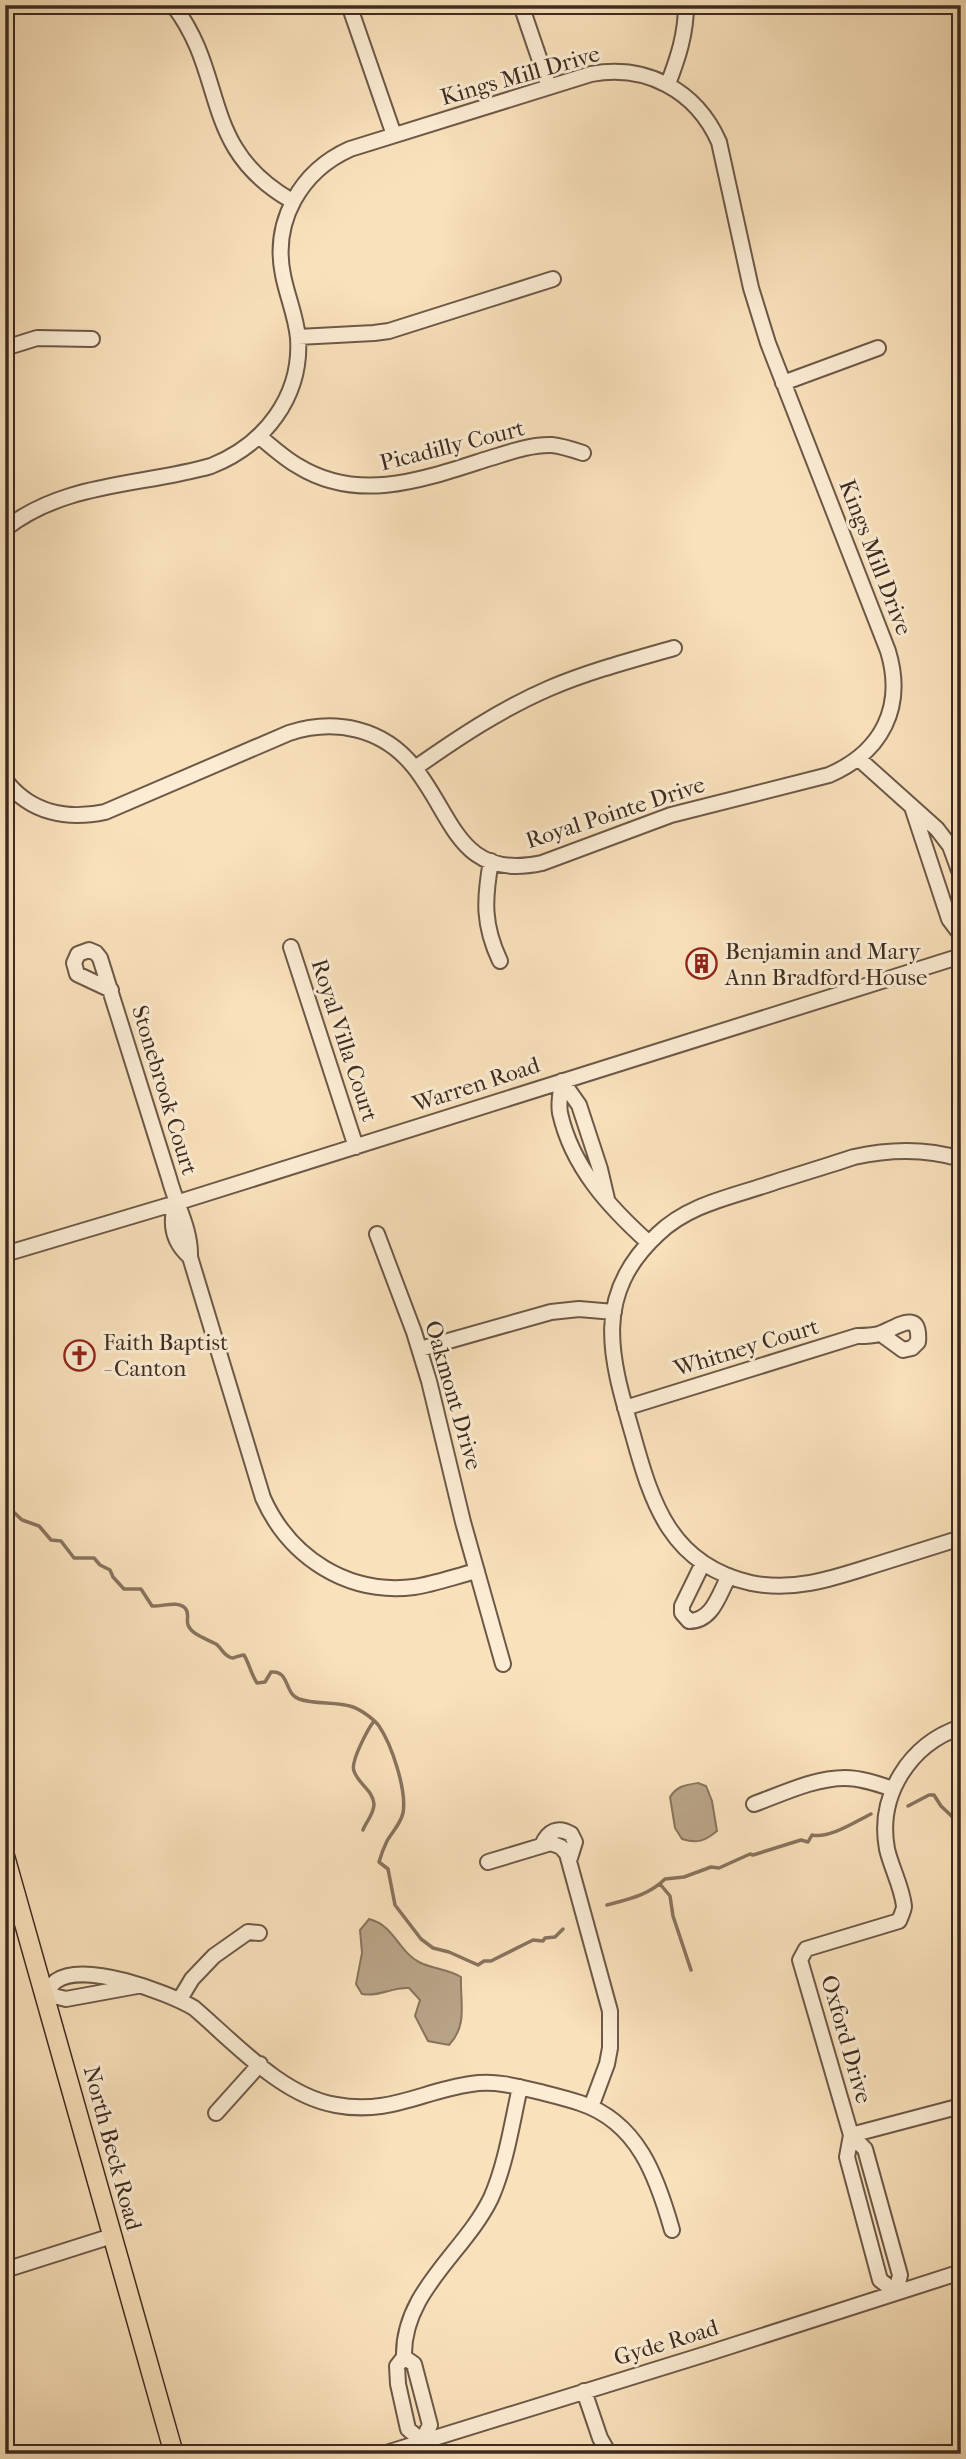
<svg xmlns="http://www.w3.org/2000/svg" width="966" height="2459" font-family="'IM FELL French Canon',serif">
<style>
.water{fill:#b9a387;stroke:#88735e;stroke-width:2}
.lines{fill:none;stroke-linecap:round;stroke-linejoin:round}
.stream{stroke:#88735e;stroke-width:3.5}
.minor-casing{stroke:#6d5848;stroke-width:18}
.major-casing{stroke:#3e2b21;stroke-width:21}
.minor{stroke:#fbecd3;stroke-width:14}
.major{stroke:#f9e1bb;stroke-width:18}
.labels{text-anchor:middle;stroke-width:6;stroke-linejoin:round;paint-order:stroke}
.street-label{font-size:23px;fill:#3e2b21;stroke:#fbecd3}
.poi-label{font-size:23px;fill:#3e2b21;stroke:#fbecd3;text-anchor:start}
</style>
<rect width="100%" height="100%" fill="#f9e1bb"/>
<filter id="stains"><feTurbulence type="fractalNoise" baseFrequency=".00286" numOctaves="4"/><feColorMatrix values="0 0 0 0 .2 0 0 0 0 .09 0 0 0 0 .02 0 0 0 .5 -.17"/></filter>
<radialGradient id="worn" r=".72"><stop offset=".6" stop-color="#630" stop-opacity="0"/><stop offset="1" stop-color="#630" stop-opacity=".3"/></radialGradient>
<path class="water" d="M698,1783L706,1786L712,1801L717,1831C705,1841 697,1844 682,1839L675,1828L670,1797C677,1786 685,1785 698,1783Z
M369,1919C394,1925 399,1952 419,1962C432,1969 448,1969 461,1977C460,2003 468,2025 449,2045L428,2041L415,2016L420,2000L409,1988C391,1987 381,1997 362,1994L356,1984L362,1953L360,1930Z"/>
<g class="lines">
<path class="stream" d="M5,1504L22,1520L39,1526L51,1540L61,1541L74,1558H94L100,1565L110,1570L113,1577L124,1589H141L152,1606C162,1607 177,1600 185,1608C190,1613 186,1619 188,1625C192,1635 207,1639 216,1644C221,1647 225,1658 233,1658C237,1657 240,1655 244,1655C249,1663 251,1674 257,1683L265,1682L271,1672C290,1670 284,1694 299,1699C316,1705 336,1701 353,1707C361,1710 374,1719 379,1726C392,1745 407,1791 403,1813C400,1825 392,1832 387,1841C384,1847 381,1855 379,1862L388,1869L395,1905L421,1939L433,1948L449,1952L478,1965L484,1961H491L533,1940L543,1941L545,1938L555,1937L563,1929
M908,1806L929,1795H934L941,1806L961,1825
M363,1830C366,1822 374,1814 374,1804C373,1790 358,1784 354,1771C350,1762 368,1729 374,1721
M660,1884L670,1896L673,1916L691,1970
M607,1905C629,1899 649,1895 665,1879L684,1877L711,1867L719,1868L750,1854L753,1855L801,1840L808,1842L812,1835C829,1839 855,1822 871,1814"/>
<defs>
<path id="minor" d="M173,5C228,76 199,148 292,201
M349,5L394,135
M521,5L549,87
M668,84C678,58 686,34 686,5
M298,337L374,333L389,331L553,279
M5,348L37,338L92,339
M783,383L878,348
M259,436C272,447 284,458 298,466C358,503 422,480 484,460C505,454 530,444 552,445C562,446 574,450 583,453
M5,529C64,482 141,486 211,466C264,445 302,397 298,338C296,316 287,296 283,275C272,221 301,171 350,149L591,74C646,64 696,90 719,142L751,288L768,343L888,651C905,707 882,752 829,775L671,815L542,863C459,881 454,817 414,767C383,728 335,718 289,733L105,812C67,820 30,813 5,780
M859,759L937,829L950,846L961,876
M415,768C458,738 501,709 550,688C590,671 632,660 674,648
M913,810L949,919L961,935
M491,861C484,900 483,925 500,961
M291,947L356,1147
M111,990L77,974L74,963L78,954L89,950L96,953L100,958L169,1178C176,1205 191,1229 190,1257L263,1498C290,1558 348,1595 414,1587C435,1584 456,1576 477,1571
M562,1081C561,1091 558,1103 560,1113C572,1167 609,1207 649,1243
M562,1081L579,1105L600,1169L607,1199
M961,1159C925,1148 890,1149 854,1157C824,1167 793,1176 763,1186C726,1198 687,1206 658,1234C591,1296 611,1359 633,1435C652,1504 671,1565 751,1583C795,1592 834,1578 875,1565C903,1556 932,1547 961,1538
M176,1203C169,1225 173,1242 190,1257
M377,1234L414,1332L429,1381L463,1522L503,1664
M5,1254L176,1203L961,956
M420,1349L551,1312L579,1309L614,1312
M625,1408L857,1336C864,1336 872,1336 879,1334C893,1330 921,1306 918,1342L912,1348L903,1350L881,1334
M703,1563L682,1606V1613L689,1621C713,1621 719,1594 729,1576
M754,1804C782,1794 814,1778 845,1778C861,1778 878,1784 893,1789
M542,1845C548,1831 558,1826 571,1834L575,1842L569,1861
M488,1862L551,1843L561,1847L567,1854L610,2011V2048L607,2064L591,2107
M137,1986L66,1999L45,1994C48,1991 52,1984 56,1981C84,1961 167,1992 194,2008C235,2043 282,2096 336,2105C389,2115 422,2091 471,2084C496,2080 520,2087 544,2093C556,2096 568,2099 580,2103C638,2122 657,2177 672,2230
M180,1999L192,1979L214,1956L248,1932L259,1933
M216,2113L260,2064
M851,2135L865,2149L900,2275L896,2292L880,2280L847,2157L851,2135L800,1960L806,1949L899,1921C901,1916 904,1910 904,1906C902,1887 891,1867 887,1849C877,1795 910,1744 961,1727
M851,2135L961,2106
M5,2270L112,2236
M404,2357L414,2364L430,2425L422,2441L408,2429L398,2384L397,2366L404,2357C402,2292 465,2252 491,2198C506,2164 512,2123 520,2087
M584,2391L600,2438L609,2454
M383,2454L706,2354L961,2272"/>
<path id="major" d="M5,1856L174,2454"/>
</defs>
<use href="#minor" class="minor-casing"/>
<use href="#major" class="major-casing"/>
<use href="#minor" class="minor"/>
<use href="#major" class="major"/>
</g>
<defs>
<symbol id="building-ring" viewBox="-11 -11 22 22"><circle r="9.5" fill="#fbecd3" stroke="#8f2418" stroke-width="1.5"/><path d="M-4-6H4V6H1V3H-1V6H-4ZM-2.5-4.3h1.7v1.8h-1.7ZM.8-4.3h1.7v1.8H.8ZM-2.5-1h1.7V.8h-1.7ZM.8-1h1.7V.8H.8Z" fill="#8f2418"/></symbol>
<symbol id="church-ring" viewBox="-11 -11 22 22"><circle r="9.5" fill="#fbecd3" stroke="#8f2418" stroke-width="1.5"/><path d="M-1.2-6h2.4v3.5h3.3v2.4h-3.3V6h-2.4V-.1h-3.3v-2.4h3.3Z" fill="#8f2418"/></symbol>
</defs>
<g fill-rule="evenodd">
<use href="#building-ring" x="684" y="946" width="35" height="35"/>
<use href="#church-ring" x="62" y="1338" width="35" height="35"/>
</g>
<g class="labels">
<g class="street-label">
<text transform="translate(520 75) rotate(-16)" y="8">Kings Mill Drive</text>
<text transform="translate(452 445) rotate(-14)" y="8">Picadilly Court</text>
<text transform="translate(876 557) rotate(69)" y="8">Kings Mill Drive</text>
<text transform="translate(615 812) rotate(-18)" y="8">Royal Pointe Drive</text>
<text transform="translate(345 1040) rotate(72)" y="8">Royal Villa Court</text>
<text transform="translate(476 1084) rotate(-18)" y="8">Warren Road</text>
<text transform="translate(165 1090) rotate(73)" y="8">Stonebrook Court</text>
<text transform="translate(746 1347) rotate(-17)" y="8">Whitney Court</text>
<text transform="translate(454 1395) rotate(74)" y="8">Oakmont Drive</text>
<text transform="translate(847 2039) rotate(74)" y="8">Oxford Drive</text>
<text transform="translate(113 2148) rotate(75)" y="8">North Beck Road</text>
<text transform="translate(666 2342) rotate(-17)" y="8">Gyde Road</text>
</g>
<g class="poi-label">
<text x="725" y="959">Benjamin and Mary<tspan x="725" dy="26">Ann Bradford House</tspan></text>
<text x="103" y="1350">Faith Baptist<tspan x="103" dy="26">- Canton</tspan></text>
</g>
</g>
<rect width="966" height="2459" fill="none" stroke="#f9e1bb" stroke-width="28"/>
<rect x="7" y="7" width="952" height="2445" fill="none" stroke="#3e2b21" stroke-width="3.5"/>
<rect x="14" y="14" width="938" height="2431" fill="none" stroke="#3e2b21" stroke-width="2"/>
<rect width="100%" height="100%" filter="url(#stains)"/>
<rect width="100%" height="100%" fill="url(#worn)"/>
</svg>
